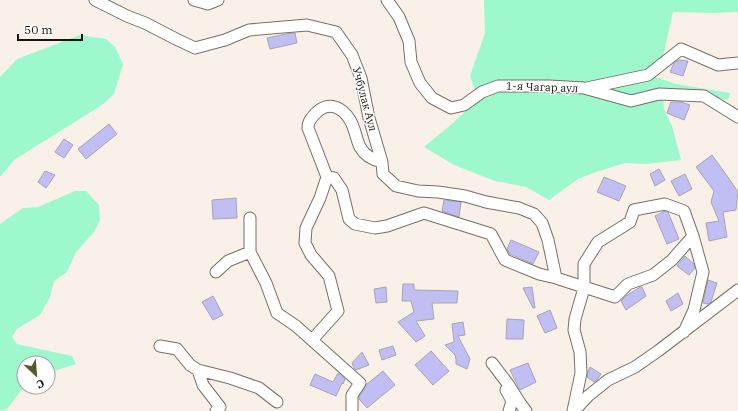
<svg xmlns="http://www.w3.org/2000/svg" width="738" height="411" font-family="'IBM Plex Serif',serif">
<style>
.green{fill:#9df9cb}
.building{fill:#c1bef4;stroke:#a6a5b1}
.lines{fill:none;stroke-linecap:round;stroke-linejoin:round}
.minor-casing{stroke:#777067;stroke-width:13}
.minor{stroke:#fff;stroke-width:11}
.labels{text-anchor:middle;stroke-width:3;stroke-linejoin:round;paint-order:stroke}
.street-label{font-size:11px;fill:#181511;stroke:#fff}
</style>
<rect width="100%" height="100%" fill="#f9f1e7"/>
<path class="green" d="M484,0H738V12L713,13L673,12L663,56L649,75L676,84L730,93L728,100L698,94L663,95L664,109L672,126L681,160L646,164L625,163L596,172L578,179L549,200L526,187L495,181L454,165L424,147L453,123L478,99L470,76L485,33Z
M80,35L106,39L115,47L123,64L114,94L102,105L14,160L0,177V77L17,59Z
M75,191H86L99,205L100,220L94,232L76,252L67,272L54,281L50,297L40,315L17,329L12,337L17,344L72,356L76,364L48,373V363H24V387L6,410L0,411V224L23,208L38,207Z"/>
<path class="building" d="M295,33L297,43L270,49L267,38L286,34Z
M679,60L688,61L683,76L670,72L674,63Z
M671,102H681L690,105L684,120L667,113Z
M109,124L117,134L86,159L78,149Z
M64,139L73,145L64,158L55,152Z
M712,155L730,180L738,192L736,210L723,212L727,237L709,241L706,223L719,221L711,202L714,191L696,167Z
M659,169L665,180L655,186L650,174Z
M45,171L55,175L46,188L38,182Z
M685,174L692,189L679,196L671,181Z
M604,177L626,186L619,201L597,192Z
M236,198L237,218L213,219L212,200Z
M444,200L461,202L459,217L442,211Z
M665,211L668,212L679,239L667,244L655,216Z
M511,240L539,252L533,264L510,254L507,249Z
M685,256L694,264L695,268L689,275L677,266Z
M708,280L717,283L711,302L708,304L703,303Z
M403,284H414V290L458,291L457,303H432L434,319L416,321L425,336L416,342L398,322L414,312L411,301H402Z
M386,287L387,302L376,303L374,289Z
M532,287L535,308H533L523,288Z
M640,287H642L646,296L626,310L621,301L626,296Z
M678,293L683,304L671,311L666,301Z
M213,296L223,315L213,320L202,302Z
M550,310L557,328L545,333L537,316Z
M507,319L524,320L523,339H506Z
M463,322L465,335L458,336L470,359L467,369L456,364V359L455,355L445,345L454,342L452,324Z
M393,346L396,355L382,360L379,350Z
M431,351L449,371L433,385L415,365Z
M362,352L369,365L356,370L354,368L352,363Z
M528,363L536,382L520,390L510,370Z
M590,367L601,374L597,380L594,382L587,377L588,371Z
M383,371L395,385L367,408L359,399V397L367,384Z
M338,373L345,379L343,384L342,383L336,396L310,385L315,374L333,382Z"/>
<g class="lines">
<defs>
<path id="minor" d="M95,0L127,16L145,23L176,39L195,48L225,40L249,30L307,25L336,32L352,55L361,78L369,118L382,162L383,174L396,186L418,191L438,192L465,196L486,202L519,208L534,214L542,223L548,240L556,278L615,297L628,284L653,275L672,260L693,236
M194,0L208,4L218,0
M387,0L399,17L409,41L411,62L420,83L432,98L451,108L464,105L482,92L498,86H549L584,88L631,101L659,94L704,96L738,117
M587,88L648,75L681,49L718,65L738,63
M327,177L334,178L342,190L349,219L355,224L375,228L387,226L424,213L491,234L505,260L539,274L556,278
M327,177L308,128C308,121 312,117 317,112C329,101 342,107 350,120C355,128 356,139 360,147C365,156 373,160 382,162
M250,218V252
M216,272L228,261L250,252L266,283L277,313L296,326L360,383L352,395V411
M312,340L338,311L329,276L311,255L305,243L306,228L320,198L327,177
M160,346L177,349L190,365L198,370L203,385L220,407L216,411
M492,363L508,384L520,403L526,411
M198,370L230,378L259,388L277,402
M506,390L512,401L509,411
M573,411L581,373L580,352L574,330L575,319L584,288V264L598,242L630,222L634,210L665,204L684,211L693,236L703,272L694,310L684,332
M574,411L588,396L608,380L635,367L658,351L738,290"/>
</defs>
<use href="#minor" class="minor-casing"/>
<use href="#minor" class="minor"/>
</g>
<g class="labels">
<g class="street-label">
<text transform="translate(542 87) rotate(2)" y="4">1-я Чагар аул</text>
<text transform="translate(365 99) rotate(75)" y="4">Учбулак Аул</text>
</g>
</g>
<g transform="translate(36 375) rotate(154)"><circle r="19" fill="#ffffff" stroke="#a3a1a0"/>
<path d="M0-3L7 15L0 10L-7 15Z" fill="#575a28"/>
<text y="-6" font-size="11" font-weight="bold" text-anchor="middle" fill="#181511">С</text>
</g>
<path d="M18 34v6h64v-6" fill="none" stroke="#181511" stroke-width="2"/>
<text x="24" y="34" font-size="12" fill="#181511" stroke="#ffffff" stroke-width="3" paint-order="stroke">50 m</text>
</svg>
